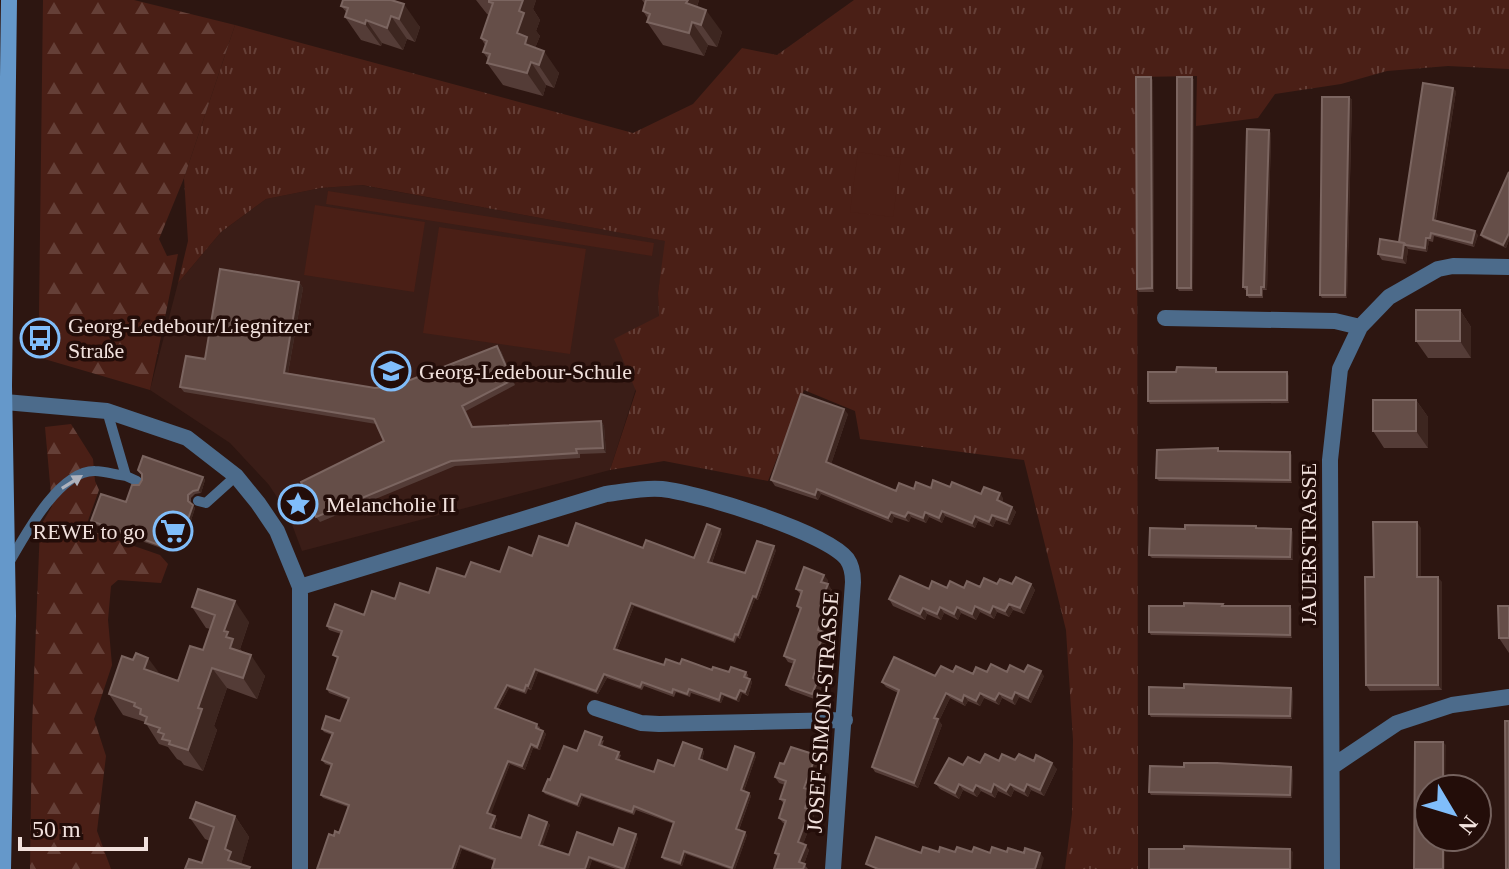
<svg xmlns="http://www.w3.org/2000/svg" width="1509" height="869" font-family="Georgia,serif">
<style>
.built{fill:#3a1d17}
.grass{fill:url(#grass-tufts)}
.forest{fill:url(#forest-firs)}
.pitch{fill:#4a1f16}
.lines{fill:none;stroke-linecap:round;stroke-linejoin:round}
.lane{stroke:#4c6b8b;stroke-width:10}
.street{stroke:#4c6b8b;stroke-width:16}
.secondary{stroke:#6598ca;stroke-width:16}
.wall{fill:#543c37}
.shaded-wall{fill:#3d2620}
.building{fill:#654e48;stroke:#7b6560;stroke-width:2}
.oneway{fill:#afb2bc}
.labels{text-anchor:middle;stroke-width:7;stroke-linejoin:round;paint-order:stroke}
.poi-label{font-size:22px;fill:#f1e1dd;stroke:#230d09;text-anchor:start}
.street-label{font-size:22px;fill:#f1e1dd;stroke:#230d09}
</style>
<defs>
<pattern id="grass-tufts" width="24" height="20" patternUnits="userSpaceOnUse" patternTransform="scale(2)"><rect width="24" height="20" fill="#4a1f16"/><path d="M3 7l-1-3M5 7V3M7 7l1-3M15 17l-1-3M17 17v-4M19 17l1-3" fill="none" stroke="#653f37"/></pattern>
<pattern id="forest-firs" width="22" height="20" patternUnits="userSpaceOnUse" patternTransform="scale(2)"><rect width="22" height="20" fill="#4a1f16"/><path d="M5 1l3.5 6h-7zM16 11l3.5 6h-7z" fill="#653f37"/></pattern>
</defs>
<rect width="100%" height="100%" fill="#2d1611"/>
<path class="built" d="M361,185L666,241L658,293L659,316L610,470L302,551L288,514L269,485L230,443L150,390L178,283L221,232L266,199L321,188Z"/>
<path class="grass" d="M854,0H1509V69L1448,66L1387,71L1341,84L1275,94L1258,118L1196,126L1197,76L1137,77L1138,869H1065L1072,814L1073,740L1066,630L1024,460L860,439L855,411L804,390L768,481L664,461L610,470L636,391L614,339L659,316L658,293L665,241L362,185L321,188L266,199L221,232L178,283L188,241L184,178L235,25L633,133L693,104L742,48L777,55Z"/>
<path class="forest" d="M43,0H134L235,25L184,178L159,239L167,256L178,254L150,390L41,358L45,339L39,315Z
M71,424L93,459L95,481L99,490L85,529L160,555L168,564L161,583L118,580L111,586L108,620L112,665L94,719L106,756L97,831L111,869H30L32,727L40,527L52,506L45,427Z"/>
<path class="pitch" d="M858,152L901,158L893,217L850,212Z
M328,191L654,243L652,256L326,204Z
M315,205L425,222L414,292L304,275Z
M439,227L586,249L570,354L423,333Z"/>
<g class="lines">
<path class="lane" d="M107,411L126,476L137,481
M198,501L206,503L236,476
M9,563C24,537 59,470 95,471C105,471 116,475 126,476"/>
<path class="street" d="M1165,318L1335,321L1360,327
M5,402L107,411L187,438L236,476L258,503L277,531L300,587V869
M300,587L606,494C624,492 644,487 662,489C699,493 826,532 847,559C852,566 853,574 853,582L833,869
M595,708L641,723L659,724L845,720
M1333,766L1397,723L1452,705L1509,697
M1332,869L1330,460L1340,369L1360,327L1389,297L1438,269L1453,266L1509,267"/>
<path class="secondary" d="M3,869L8,616L4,386L9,0"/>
</g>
<path class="wall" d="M395,0L420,27L415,42L407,39L403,50L382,43L381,46L361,40L345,17L347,13L341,6Z
M476,0H536L533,9L540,20L536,31L540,36L535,48L559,73L554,88L546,85L543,96L503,85L487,63L488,59L483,52L485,45L481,38L489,15L487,14Z
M642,0H699L697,7L722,32L717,47L708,45L704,56L663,45L647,22L648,19L643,11L645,4Z
M1192,77L1194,80L1193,291H1179L1177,288Z
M1153,80L1154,292H1139L1137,289Z
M1456,91L1436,220L1478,235L1474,247L1434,236L1433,242L1429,241L1427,252L1408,249L1406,264L1382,260L1378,254L1399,242Z
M1349,97L1352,100L1347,298H1322L1320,295Z
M1271,133L1267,290H1263V298H1249L1247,295V290H1245L1243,287Z
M1509,172V240L1506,248L1483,238L1481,235Z
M299,282L303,288L288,373L375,388L395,386L501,351L515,385L466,411L473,427L601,421L604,426L606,453L580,454V458L455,466L320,522L316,517L384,441L376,424L184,392L180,387L205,359Z
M1460,310L1471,327V358H1428L1416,341Z
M1216,368L1218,372L1289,376V403L1150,404L1148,401L1176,372Z
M1416,400L1428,417V448H1384L1373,431Z
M848,414L831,464L896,491L950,487L1003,498L1002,502L1012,507L1016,512L1010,525L996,520L993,527L978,521L975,528L945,516L942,523L929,517L926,523L911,517L909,522L894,517L892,523L821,494L818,500L775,486L771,480Z
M1220,451L1292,455V483L1159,481L1156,478Z
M138,470L203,477L205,480L201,493L195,494L191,498V503L195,508L183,545L167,540L164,549L93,524L91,521L126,502L142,480V475Z
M1256,526L1258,528L1293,532V560L1152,558L1149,555L1185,529Z
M1421,528V577L1442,582V690L1370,691L1366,685L1374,577Z
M722,533L712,563L745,573L776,550L758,600L755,599L740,639L737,637L735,643L634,606L617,650L664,665L680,664L729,672H746L748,675L747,678L750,679L752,682L748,696L742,693L739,702L724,696L721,703L691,693L690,697L676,692L674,697L644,686L642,690L607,678L598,694L538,672L531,690L528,689L526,694L509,688L498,709L540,727L539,729L543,731L546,734L540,750L533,748L525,770L510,764L490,814L497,819L494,829L521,838L547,822L550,825L542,846L569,855L638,838L628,869H616L592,860L589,869H492L494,861L462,849L455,869H317L334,836L339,833L348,807L323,798L321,795L331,766L325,764L322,760L332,735L324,732L322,729L340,721L348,700L329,693L327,689L338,659L333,655L341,634L329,630L327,626L364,615L395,599L429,593L465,577L500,572L532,556L568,546L643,548L694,558Z
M828,580L827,584L832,590L828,599L834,606L824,632L828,638L824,650L827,654L818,680L822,685L817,700L790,690L786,685L794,664L788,662L784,656L800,611L797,606L801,595L796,589Z
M997,584H1031L1035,590L1024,614L1013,610L1009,617L997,612L994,619L980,612L976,620L961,613L958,620L944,613L941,620L927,614L925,620L893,606L889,599L929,589L980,587Z
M1224,606L1292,609V638L1151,635L1149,632Z
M1509,606V653L1499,638Z
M192,607L249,622L240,649L265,676L257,699L227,688L214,726L217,730L203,771L184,765L181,761L177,759L168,747L159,744L145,722L123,715L109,694L133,660L161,675L178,681L203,650L211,629L206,628Z
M953,672L973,674L987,672H1024L1044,676L1031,703L1019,697L1015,705L1002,698L999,705L984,698L980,706L968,701L965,706L950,698L939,721L942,725L918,788L875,772L872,767L898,693L886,687L882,682L935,676Z
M1293,691L1292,719L1151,717L1149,714Z
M604,740L602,746L621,755L619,760L654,772L674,766L702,749L704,752L702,760L727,770L756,756L744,791L749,793L751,796L739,830L747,835L735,869H729L686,854L682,866L664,860L662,857L674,824L636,810L634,815L583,797L579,807L545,794L543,791L550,780L577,751Z
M816,755L820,761L809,790H811L815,796L810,809L814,815L803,844L809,850L804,864L808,869H774L778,858L775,853L785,824L783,823L779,818L784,804L780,799L785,785L779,783L775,777L784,764Z
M1015,760L1034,761L1057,769L1044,796L1031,790L1028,797L1014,790L1011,797L998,791L995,798L981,791L977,797L963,790L959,799L940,789L935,783L963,765Z
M1293,770L1292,798L1151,795L1149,792Z
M235,816L249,837L241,864L202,863L210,841L205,839L190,818Z"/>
<path class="shaded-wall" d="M386,0H395L402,10L404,4L420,27L415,42Z
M519,0H536L533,9L540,20L536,31L540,36L535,48L544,51L559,73L554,88L517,33Z
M684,0H699L697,6L704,16L706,10L722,32L717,47Z
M391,16L407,39L403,50L387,28Z
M366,20L382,43L381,46L365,24Z
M692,22L708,45L704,56L689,33Z
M531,62L546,85L543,96L527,73Z
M1151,77L1153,80L1154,292L1152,288Z
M1192,77L1194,80L1193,291L1191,288Z
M1453,88L1456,91L1435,223L1433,220Z
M1349,97L1352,100L1347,298L1345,295Z
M1269,130L1271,133L1267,290L1264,287Z
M1475,231L1478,235L1474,247L1472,243Z
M1508,233L1509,240L1506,248L1503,245Z
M1426,238L1429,241L1427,252L1425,248Z
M1404,243L1408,249L1406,264L1402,258Z
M299,282L303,288L287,378L284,373Z
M1460,310L1471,327V358L1460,341Z
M497,346L501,351L515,385L512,380Z
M1287,372L1289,376V403L1287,400Z
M1416,400L1428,417V448L1416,431Z
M844,409L848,414L830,467L826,462Z
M601,421L604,426L606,453L603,448Z
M1290,452L1292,455V483L1290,480Z
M203,477L205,480L201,493L198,490Z
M817,489L821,494L818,500L815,495Z
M1000,493L1003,498L1001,505L997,500Z
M193,505L195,508L183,545L180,542Z
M1012,507L1016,512L1010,525L1007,520Z
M942,511L945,516L942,523L939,518Z
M891,512L894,517L892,523L888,518Z
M908,512L911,517L909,522L905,517Z
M925,512L929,517L926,523L923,518Z
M992,515L996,520L993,527L989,522Z
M975,516L978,521L975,528L972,523Z
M1417,522L1421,528V583L1417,577Z
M720,529L722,533L711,565L708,562Z
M1291,529L1293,532V560L1290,557Z
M165,537L167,540L164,549L162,546Z
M774,546L776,550L758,600L756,597Z
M824,575L828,580L826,588L821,582Z
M1438,577L1442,582V690L1438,685Z
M828,584L832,590L827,603L823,597Z
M1031,584L1035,590L1024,614L1020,608Z
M753,596L755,599L740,639L738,635Z
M830,600L834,606L822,636L818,630Z
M235,601L249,622L240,649L247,660L230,648L224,631Z
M631,603L634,606L616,652L614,649Z
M1009,604L1013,610L1009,617L1005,611Z
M975,606L980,612L976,620L972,614Z
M993,606L997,612L994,619L990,613Z
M1290,606L1292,609V638L1290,635Z
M940,607L944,613L941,620L937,614Z
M957,607L961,613L958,620L954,614Z
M923,608L927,614L925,620L920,614Z
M824,632L828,638L824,650L827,654L818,680L822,685L817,700L812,694L813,678L819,647Z
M251,655L265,676L257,699L243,678Z
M148,658L163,678L144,669Z
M212,668L227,688L214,726L217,730L203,771L188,750L198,708Z
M535,669L538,672L531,690L528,686Z
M1041,671L1044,676L1031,703L1028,698Z
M604,674L607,678L598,694L596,691Z
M750,679L752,682L748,696L745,692Z
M507,685L509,688L497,711L495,708Z
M1291,688L1293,691L1292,719L1290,716Z
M740,690L742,693L739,702L736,699Z
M1015,692L1019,697L1015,705L1012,699Z
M721,693L724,696L721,703L719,700Z
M946,693L950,698L939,721L942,725L918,788L914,783L934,718Z
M980,693L984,698L980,706L976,701Z
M999,693L1002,698L999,705L995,700Z
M964,695L968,701L965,706L962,701Z
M543,731L546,734L540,750L537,747Z
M1443,742L1446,745L1445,789H1443Z
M531,744L533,748L525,770L522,766Z
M702,749L704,752L701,762L699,759Z
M754,753L756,756L743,793L741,790Z
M816,755L820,761L808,793L804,788Z
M508,761L510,764L490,817L487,813Z
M1052,763L1057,769L1044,796L1040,790Z
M1291,767L1293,770L1292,798L1290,795Z
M959,784L963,790L959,799L955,793Z
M994,784L998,791L995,798L991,792Z
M1010,784L1014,790L1011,797L1006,791Z
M1027,784L1031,790L1028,797L1024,791Z
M976,785L981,791L977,797L973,791Z
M811,790L815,796L809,813L805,808Z
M749,793L751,796L738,832L736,829Z
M581,794L583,797L579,807L577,804Z
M810,810L814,815L802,847L798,842Z
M235,816L249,837L241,865L228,860L225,849Z
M495,816L497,819L493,831L490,828Z
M547,822L550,825L542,848L539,845Z
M745,832L747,835L735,869H733L732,868Z
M636,834L638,838L628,869H624Z
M1443,837H1445V869H1443Z
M806,845L809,850L803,867L799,862Z
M460,846L462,849L455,869H452Z
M1290,849L1293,852L1292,869H1290Z
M684,851L686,854L682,866L680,863Z
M1040,853L1044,858L1041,869H1035Z
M589,857L592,860L589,869H585Z"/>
<path class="building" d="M343,0H391L404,4L399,19L391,16L387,28L366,20L365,24L345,17L348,8L341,6Z
M489,0H523L519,11L524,13L517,33L527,37L525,44L544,51L539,65L531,62L527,73L487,63L490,54L483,52L487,41L481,38L493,3L489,2Z
M646,0H688L686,3L706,10L701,25L692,22L689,33L647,22L650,14L643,11Z
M1136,77H1151L1152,288L1137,289Z
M1177,77H1192L1191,288H1177Z
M1423,83L1453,88L1433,220L1475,231L1472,243L1431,233L1430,238H1426L1425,248L1406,245L1404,243L1399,242Z
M1322,97H1349L1345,295H1320Z
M1247,129L1269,130L1264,287H1261V295H1247V287H1243Z
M1509,172V233L1503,245L1481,235Z
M1380,239L1404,243L1402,258L1378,254Z
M220,269L299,282L284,373L375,388L395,386L497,346L512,380L462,406L472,427L601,421L603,448L576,449L577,453L451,461L316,517L301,482L384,441L374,419L180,387L186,356L205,359Z
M1416,310H1460V341H1416Z
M1177,367L1216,368V372H1287V400L1148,401V372H1176Z
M801,394L844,409L826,462L896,491L899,483L914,489L916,482L931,488L933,480L950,487L952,482L981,494L984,487L1000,493L997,500L1012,507L1007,520L992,515L989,522L975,516L972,523L942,511L939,518L925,512L923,518L908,512L905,517L891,512L888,518L817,489L815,495L771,480Z
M1373,400H1416V431H1373Z
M1218,448V451L1290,452V480L1156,478L1157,450Z
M143,456L203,477L198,490L193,491L188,495V501L193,505L180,542L165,537L162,546L91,521L101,494L126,502L132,485H139L142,480V474L138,470Z
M1373,522H1417V577H1438V685H1366L1365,577H1374Z
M576,523L643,548L646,540L694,558L707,524L720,529L708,562L745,573L757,541L774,546L756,597L753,596L738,635L735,634L733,640L631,603L614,649L664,665L666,659L680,664L682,659L712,670L713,667L729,672L731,667L746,672L744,677L750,679L745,692L740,690L736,699L721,693L719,700L689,689L687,694L673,689L672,693L642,682L640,687L604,674L596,691L535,669L528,686L526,685L524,691L507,685L495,708L537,724L536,728L543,731L537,747L531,744L522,766L508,761L487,813L495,816L490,828L521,838L529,815L547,822L539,845L569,855L577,832L613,845L619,828L636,834L624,869L589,857L585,869H492L495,859L460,846L452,869H317L329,834L334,836L335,831L339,833L349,805L321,795L332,764L322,760L333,733L322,729L326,716L340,721L349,698L327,689L338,657L333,655L342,631L327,626L335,604L364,615L372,591L395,599L400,583L429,593L437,568L465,577L471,562L500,572L509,547L532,556L539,536L568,546Z
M1185,525L1256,526V528L1291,529L1290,557L1149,555L1150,528L1185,529Z
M804,567L824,575L821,582L828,584L823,597L830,600L818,630L824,632L819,647L823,648L813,678L818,680L812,694L786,685L795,660L784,656L801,608L797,606L802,591L796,589Z
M900,576L929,589L932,581L947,588L950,581L964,588L967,581L980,587L984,578L997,584L1000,579L1012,584L1016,577L1031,584L1020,608L1009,604L1005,611L993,606L990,613L975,606L972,614L957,607L954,614L940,607L937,614L923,608L920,614L889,599Z
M198,589L235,601L224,631L228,632L226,637L233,639L230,648L251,655L243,678L212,668L198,708L202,709L188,750L169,744L170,741L162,739L164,734L158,732L160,728L145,723L147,717L140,714L141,709L134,706L135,703L109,694L122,656L133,660L136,653L148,658L144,669L178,681L190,646L203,650L215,615L192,607Z
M1184,603L1223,604L1222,606H1290V635L1149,632V606H1184Z
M1498,606H1509V638H1499Z
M894,657L935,676L941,666L953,672L956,666L973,674L976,667L987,672L991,664L1007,672L1010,665L1024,672L1028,665L1041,671L1028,698L1015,692L1012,699L999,693L995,700L980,693L976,701L964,695L962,701L946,693L934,718L938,719L914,783L872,767L899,690L882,682Z
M1184,684L1291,688L1290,716L1149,714V687L1184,688Z
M1505,721H1509V869H1506Z
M585,731L602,737L599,745L619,752L616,759L654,772L658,760L674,766L683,742L702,749L699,759L727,770L735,746L754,753L741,790L749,793L736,829L745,832L732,868L684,851L680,863L662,857L674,822L634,806L632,812L581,794L577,804L543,791L548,779L550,780L564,746L577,751Z
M1415,742H1443V789H1429V837H1443V869H1414Z
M791,747L816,755L804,788L811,790L805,808L810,810L798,842L806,845L799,862L805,864L803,869H774L779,854L775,853L786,821L779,818L785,800L780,799L786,781L775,777L780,763L784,764Z
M985,754L999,761L1002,754L1015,760L1019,754L1034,761L1036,755L1052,763L1040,790L1027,784L1024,791L1010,784L1006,791L994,784L991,792L976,785L973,791L959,784L955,793L935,783L949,758L963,765L968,757L980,763Z
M1184,763H1217L1291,767L1290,795L1149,792L1150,766L1184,767Z
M196,802L235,816L225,849L231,852L228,860L250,867L249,869H185L189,859L202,863L214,827L190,818Z
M876,837L921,853L923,847L939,852L940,847L955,852L957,847L972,852L974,847L990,853L992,847L1007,852L1008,848L1024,853L1025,848L1040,853L1035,869H878L866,864Z
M1184,846L1290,849V869H1149V849H1184Z"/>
<defs><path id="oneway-solid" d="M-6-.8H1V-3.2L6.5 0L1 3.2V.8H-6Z" transform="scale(2)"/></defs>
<use class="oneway" href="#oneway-solid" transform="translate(72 482) rotate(-32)"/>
<defs>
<symbol id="bus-ring" viewBox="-11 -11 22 22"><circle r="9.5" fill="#230d09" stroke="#80bdfa" stroke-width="1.5"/><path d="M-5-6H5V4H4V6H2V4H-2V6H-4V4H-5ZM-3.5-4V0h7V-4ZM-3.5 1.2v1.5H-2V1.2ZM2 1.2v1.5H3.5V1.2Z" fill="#80bdfa"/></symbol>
<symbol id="school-ring" viewBox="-11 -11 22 22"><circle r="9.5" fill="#230d09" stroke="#80bdfa" stroke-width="1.5"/><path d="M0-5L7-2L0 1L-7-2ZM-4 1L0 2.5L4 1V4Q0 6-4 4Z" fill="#80bdfa"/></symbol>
<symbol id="sight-ring" viewBox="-11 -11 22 22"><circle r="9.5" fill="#230d09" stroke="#80bdfa" stroke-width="1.5"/><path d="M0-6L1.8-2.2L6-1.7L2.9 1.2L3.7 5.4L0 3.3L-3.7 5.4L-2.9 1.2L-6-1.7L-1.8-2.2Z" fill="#80bdfa"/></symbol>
<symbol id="supermarket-ring" viewBox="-11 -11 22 22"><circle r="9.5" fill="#230d09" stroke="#80bdfa" stroke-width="1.5"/><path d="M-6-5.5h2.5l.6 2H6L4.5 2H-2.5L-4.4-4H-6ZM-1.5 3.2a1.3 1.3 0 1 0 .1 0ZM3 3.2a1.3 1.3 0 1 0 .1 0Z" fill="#80bdfa"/></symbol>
</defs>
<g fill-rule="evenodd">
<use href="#bus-ring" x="18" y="316" width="44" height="44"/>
<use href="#school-ring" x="369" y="349" width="44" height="44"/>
<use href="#sight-ring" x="276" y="482" width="44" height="44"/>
<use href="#supermarket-ring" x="151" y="509" width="44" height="44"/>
</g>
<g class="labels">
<g class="poi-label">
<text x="68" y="333">Georg-Ledebour/Liegnitzer<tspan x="68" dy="25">Straße</tspan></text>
<text x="419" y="379">Georg-Ledebour-Schule</text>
<text x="326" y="512">Melancholie II</text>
<text x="145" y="539" text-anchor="end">REWE to go</text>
</g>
<g class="street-label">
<text transform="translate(1308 544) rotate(-90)" y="8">JAUERSTRASSE</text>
<text transform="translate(822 712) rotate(-86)" y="8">JOSEF-SIMON-STRASSE</text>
</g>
</g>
<g transform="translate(1453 813) rotate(128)"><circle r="38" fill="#230d09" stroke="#75625e" stroke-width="2"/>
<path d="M0-6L14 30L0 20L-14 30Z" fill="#80bdfa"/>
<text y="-12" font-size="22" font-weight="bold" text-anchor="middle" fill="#f1e1dd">N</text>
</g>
<path d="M20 837v12h126v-12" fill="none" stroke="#f1e1dd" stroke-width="4"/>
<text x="32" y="837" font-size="24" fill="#f1e1dd" stroke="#230d09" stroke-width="6" paint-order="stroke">50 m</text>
</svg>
